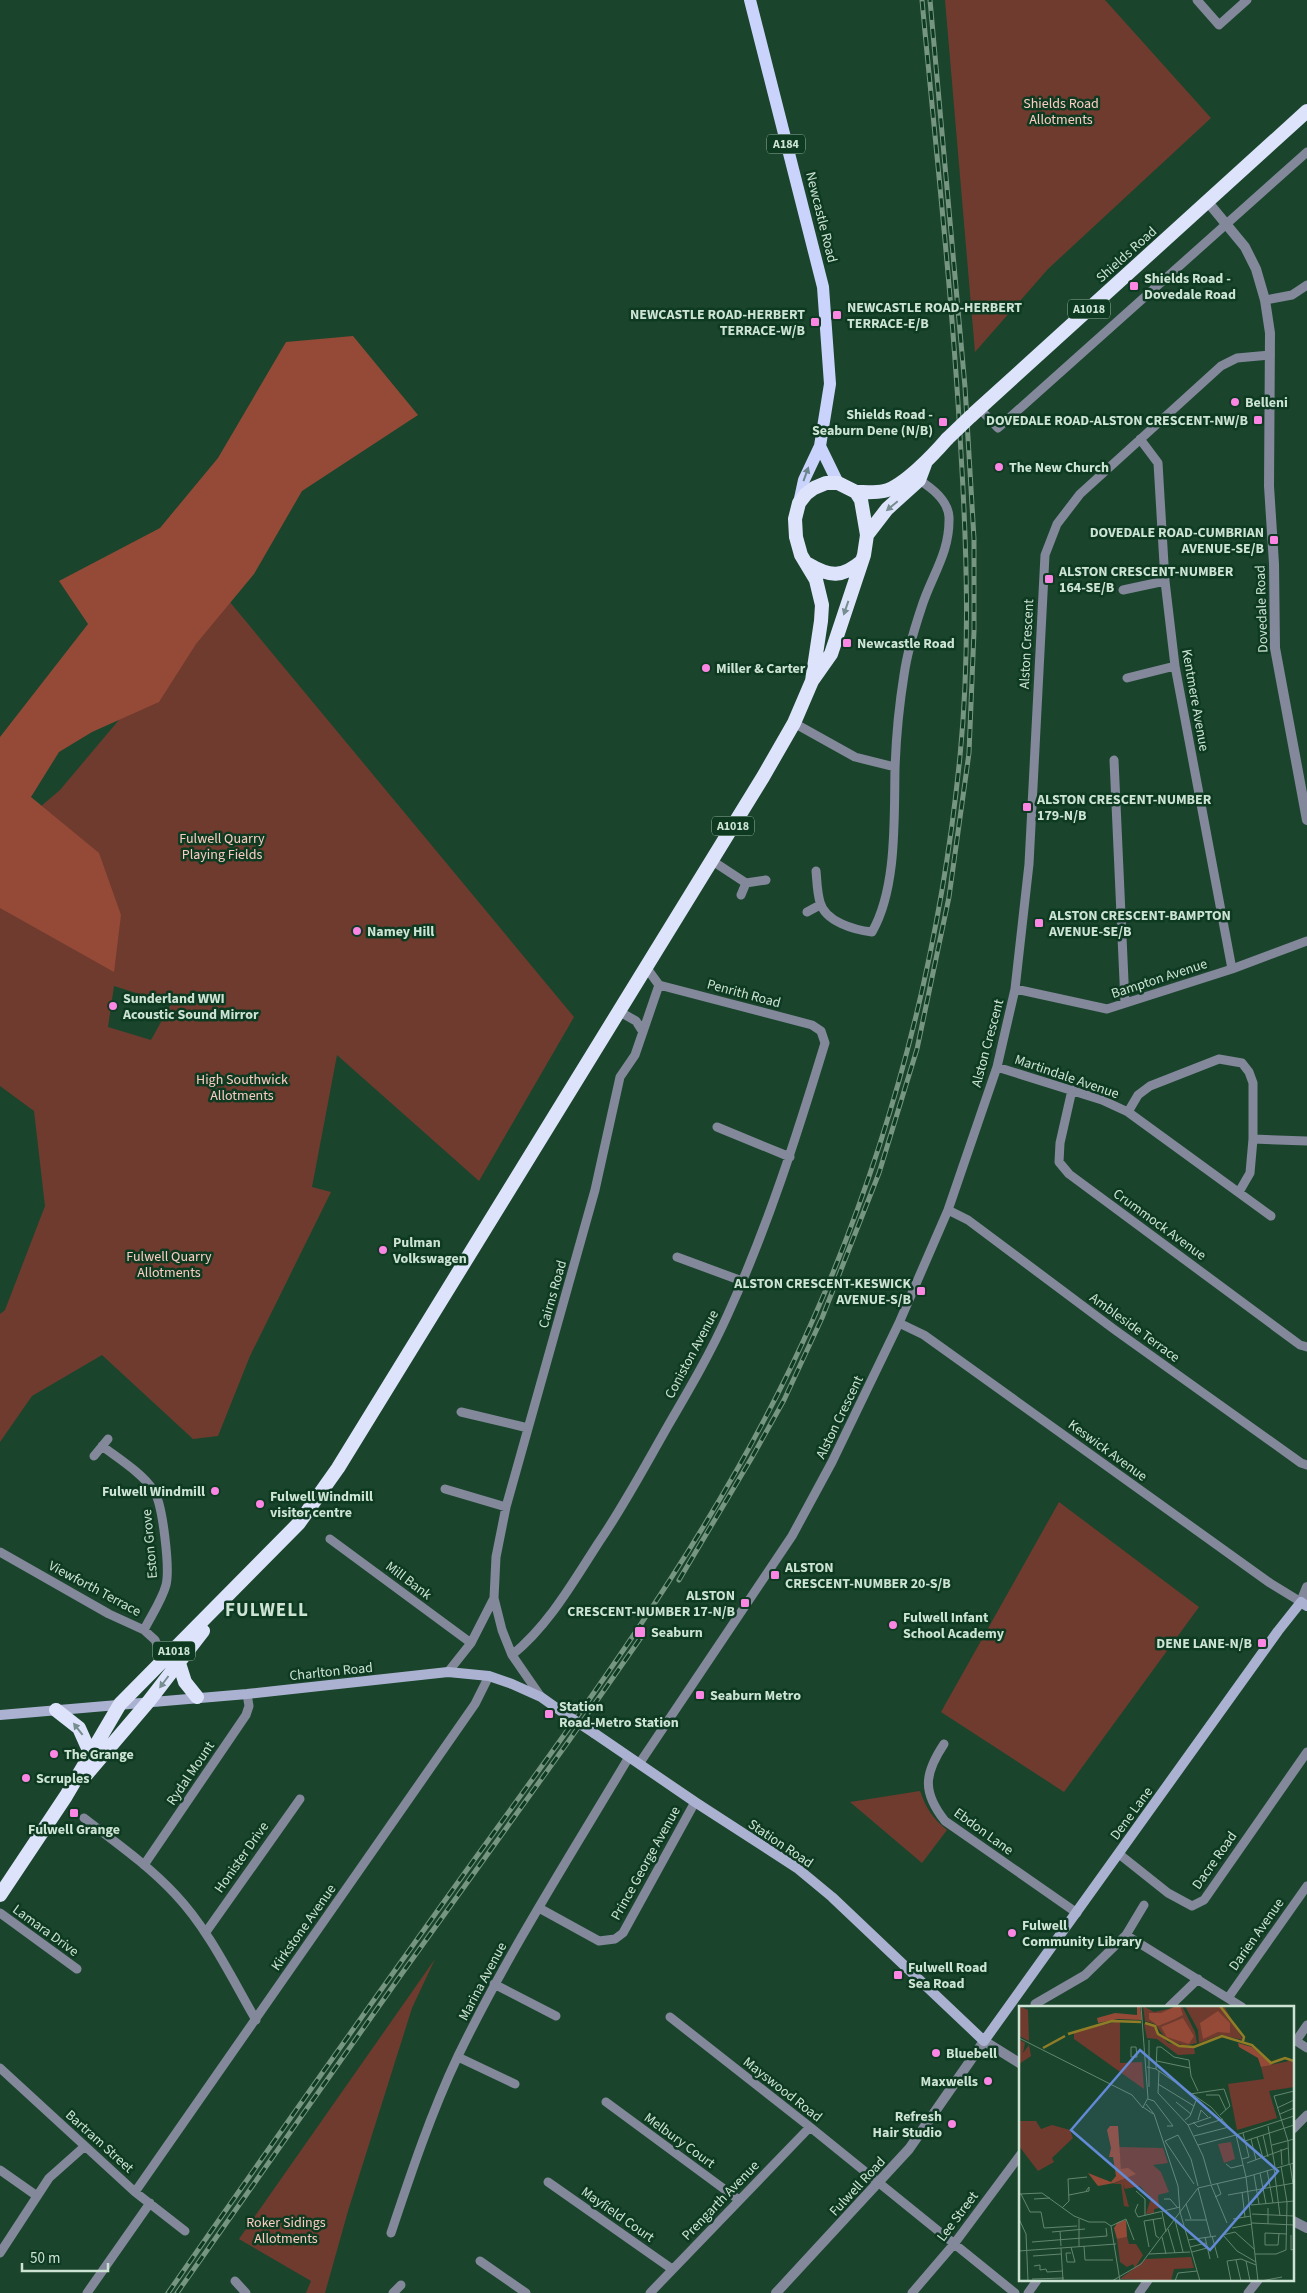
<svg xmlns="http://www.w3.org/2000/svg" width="1307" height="2293" font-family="'Source Sans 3',sans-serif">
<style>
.green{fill:#6f3b2e;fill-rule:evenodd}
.forest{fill:#954a37}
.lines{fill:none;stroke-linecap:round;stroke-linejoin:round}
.minor{stroke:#83889b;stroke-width:9}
.tertiary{stroke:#83889b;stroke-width:10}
.secondary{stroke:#abb2d1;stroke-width:10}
.primary{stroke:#cad3fb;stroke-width:12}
.trunk{stroke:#dee3fc;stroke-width:14}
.rail-casing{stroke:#769682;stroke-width:5}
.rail{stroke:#0e3a22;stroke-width:3;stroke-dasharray:9;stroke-linecap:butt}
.secondary-bridge{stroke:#abb2d1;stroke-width:10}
.trunk-bridge{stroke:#dee3fc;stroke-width:14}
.oneway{fill:#6c868e}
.oneway2{fill:#768e8f}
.poi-dot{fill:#fc86e4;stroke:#0e3a22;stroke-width:2}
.labels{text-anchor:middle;stroke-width:5;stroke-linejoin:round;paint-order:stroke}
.shield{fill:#0e3a22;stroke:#94b19f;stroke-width:1}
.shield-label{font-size:12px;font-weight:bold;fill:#cde4d4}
.park-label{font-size:14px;fill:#fbcdc1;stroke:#0e3a22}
.street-label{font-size:14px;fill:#cde4d4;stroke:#0e3a22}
.poi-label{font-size:14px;font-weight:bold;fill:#cde4d4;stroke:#0e3a22;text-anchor:start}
.district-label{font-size:19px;font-weight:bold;letter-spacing:1px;fill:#cde4d4;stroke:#0e3a22}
.inset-river{fill:none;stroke:#927d27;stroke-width:2.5}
.inset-road{fill:none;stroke:#62856f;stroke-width:1}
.view{fill:#638ad6;fill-opacity:0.15;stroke:#638ad6;stroke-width:2.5}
.inset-edge{fill:none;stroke:#cde4d4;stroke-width:2.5}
</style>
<rect width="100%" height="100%" fill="#1a452c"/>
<path class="green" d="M945,0H1105L1211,118L1048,269L975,352Z
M224,595L574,1017L479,1181L337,1055L312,1187L331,1192L250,1356L218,1436L193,1439L102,1355L32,1396L0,1442V1314L5,1310L45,1206L34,1111L0,1086V841L60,790ZM114,986L171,1004L151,1040L108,1027Z
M1059,1502L1199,1607L1064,1792L941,1712Z
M920,1791C926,1808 933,1819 947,1830L922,1863L850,1802Z
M435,1959L412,2008L348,2211L325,2293H306L311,2281L239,2239Z"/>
<path class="forest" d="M353,336L418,415L302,491L254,574L196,644L159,702L92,732L59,752L31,797L99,853L121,915L114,972L0,908V737L88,624L59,581L160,528L218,458L286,342Z"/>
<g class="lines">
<path class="minor" d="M1197,0L1219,25L1247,0
M1265,300L1292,295L1307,285
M979,408L998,428L1307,152
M1140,439L1158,463L1165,581L1175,666L1232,969
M1123,590L1165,581
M1127,678L1175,666
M794,723L855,757L895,767
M1114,760L1125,1003
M711,860L746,883L766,880
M816,871C817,881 817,892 820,902C825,922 855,930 872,932C897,889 894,819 895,769C896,739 899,706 904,675C907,654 914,630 921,609C931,576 950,554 949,517C948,500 932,488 919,480
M741,895L746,883
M807,912L820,905
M646,967L659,985
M1015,989L1107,1009L1232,969L1307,941
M620,1012L636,1021L643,1032
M997,1067L1102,1100L1128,1112L1271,1216
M1072,1090L1060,1143L1059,1162L1069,1174L1300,1345L1307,1347
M1128,1112L1138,1095L1150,1086L1219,1059L1242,1063L1249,1072L1253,1083V1139L1250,1173L1239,1192
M717,1127L790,1157
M1253,1139L1307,1141
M948,1210L968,1220L1115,1330L1301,1463L1307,1465
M677,1257L742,1281
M899,1323L924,1335L1270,1583L1301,1602
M461,1412L528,1428
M102,1446C119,1459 142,1473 154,1491C163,1505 170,1569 166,1585C162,1600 151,1616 144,1630
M94,1456L108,1439
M445,1489L506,1507
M330,1539L471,1643
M0,1552L109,1614L144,1630L155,1640L164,1660
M494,1598L496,1557L506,1507L595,1190L620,1077L635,1055L659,985
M512,1655C549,1625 573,1582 599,1542C625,1504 646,1464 669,1424C690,1388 711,1352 728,1314C768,1226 797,1135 825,1043L821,1031L812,1025L659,985
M448,1672L471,1643L494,1598L502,1630L512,1655L541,1697
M944,1744C924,1774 922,1792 945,1821L1077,1913
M639,1764L792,1536L832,1462L899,1323L948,1210L997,1067L1015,989L1029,864L1045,555L1057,524L1080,494L1221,366L1237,358L1270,355
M84,1818C115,1842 148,1865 175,1894C209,1930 231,1977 256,2020
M1119,1854L1168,1893L1192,1906L1204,1900L1307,1752
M144,1865L246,1715L249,1706L247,1694
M539,1908L599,1941L615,1939L623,1933L695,1802
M0,1913L77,1969
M206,1932L300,1799
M1126,1935L1242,2007
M494,1984L556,2016
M1228,1998L1307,1886
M1035,2004L1085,1975L1126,1935L1144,1905
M1169,2007L1198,1979
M670,2017L810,2127L1015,2293
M1293,2039L1307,2048
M1296,2041L1307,2025
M458,2057L515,2084
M0,2068L135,2192L185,2231
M606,2102L739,2200
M1293,2129L1307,2115
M0,2170L37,2196
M548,2182L672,2269
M135,2192L475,1704L489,1676
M391,2233C411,2173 431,2113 458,2056C508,1953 570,1856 629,1757
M0,2253L49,2178L85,2146
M480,2261L526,2293
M235,2281L246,2293
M87,2293L150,2203
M393,2293L401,2285
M650,2293L810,2127
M912,2293L954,2244L1021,2154
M1028,2293L1038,2279
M1139,2293L1149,2279
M1248,2293L1259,2279"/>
<path class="tertiary" d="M1207,201L1245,247L1256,269L1265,300L1270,333L1269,486L1274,564L1275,648L1307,820
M1301,1602L1307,1587
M1293,2221L1307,2228
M776,2293L909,2149L984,2041L1021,2064"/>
<path class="secondary" d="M0,1715L247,1694L448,1672L489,1676L512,1684L541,1697L565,1714
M594,1733L695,1802L797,1868L832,1897L984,2041L1278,1631L1301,1602L1307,1606"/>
<path class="primary" d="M750,0L823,287L830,384L820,446L804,480L799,503
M820,446L838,483"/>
<path class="trunk" d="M971,416L1307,111
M856,492C865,492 875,493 884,491C903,487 934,454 947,439
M867,535L887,509L919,480L925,464
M808,564C830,577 842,578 862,561
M179,1663L185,1682L197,1697
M56,1710L79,1728L91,1755
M86,1775L149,1701L203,1631
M0,1895L66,1796L120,1704L299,1523L338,1468L763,777L794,723L812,681L831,654L864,555L867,535L861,500L856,492L838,483H826L814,488L806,494L799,503L795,519L796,537L801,555L816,580L822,605L821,621L812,681"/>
<defs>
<path id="rail" d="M679,1580L751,1459L784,1400L822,1318L879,1173L917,1049L949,897L969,753L974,631V539L965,387L930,0
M168,2293C269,2148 371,2003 474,1860C599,1687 729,1512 815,1315C893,1137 941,949 960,756C970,655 967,553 961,453C953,302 936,151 922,0
M177,2293L403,1972L568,1742L642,1636"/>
</defs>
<use href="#rail" class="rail-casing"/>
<use href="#rail" class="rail"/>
<path class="secondary-bridge" d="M565,1714L594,1733"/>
<path class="trunk-bridge" d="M947,439L971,416"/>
</g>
<defs><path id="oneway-solid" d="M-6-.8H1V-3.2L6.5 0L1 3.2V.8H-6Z" transform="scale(1.25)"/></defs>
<use class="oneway" href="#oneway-solid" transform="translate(806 474) rotate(-70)"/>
<g class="oneway2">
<use href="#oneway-solid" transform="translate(892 506) rotate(140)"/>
<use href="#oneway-solid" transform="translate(846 608) rotate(109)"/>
<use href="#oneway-solid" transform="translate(164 1682) rotate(127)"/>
<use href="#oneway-solid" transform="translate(78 1729) rotate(-128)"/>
</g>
<g class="poi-dot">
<rect x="1129" y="281" width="10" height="10" rx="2.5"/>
<rect x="832" y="310" width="10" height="10" rx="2.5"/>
<rect x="810" y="317" width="10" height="10" rx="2.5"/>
<circle cx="1235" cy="402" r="5"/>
<rect x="1253" y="415" width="10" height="10" rx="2.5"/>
<rect x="938" y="417" width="10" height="10" rx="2.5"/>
<circle cx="999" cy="467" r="5"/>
<rect x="1269" y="535" width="10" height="10" rx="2.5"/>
<rect x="1044" y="574" width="10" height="10" rx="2.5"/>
<rect x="842" y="638" width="10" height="10" rx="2.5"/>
<circle cx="706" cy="668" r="5"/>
<rect x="1022" y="802" width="10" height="10" rx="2.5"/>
<rect x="1034" y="918" width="10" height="10" rx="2.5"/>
<circle cx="357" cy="931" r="5"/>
<circle cx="113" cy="1006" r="5"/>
<circle cx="383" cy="1250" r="5"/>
<rect x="916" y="1286" width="10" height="10" rx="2.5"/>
<circle cx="215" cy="1491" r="5"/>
<circle cx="260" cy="1504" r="5"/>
<rect x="770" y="1570" width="10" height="10" rx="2.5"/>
<rect x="740" y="1598" width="10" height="10" rx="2.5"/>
<circle cx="893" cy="1625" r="5"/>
<rect x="634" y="1626" width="12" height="12" rx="2.5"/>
<rect x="1257" y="1638" width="10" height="10" rx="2.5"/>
<rect x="695" y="1690" width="10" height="10" rx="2.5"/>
<rect x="544" y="1709" width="10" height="10" rx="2.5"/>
<circle cx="54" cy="1754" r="5"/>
<circle cx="26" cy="1778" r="5"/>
<rect x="69" y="1808" width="10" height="10" rx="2.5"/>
<circle cx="1012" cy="1933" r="5"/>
<rect x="893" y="1970" width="10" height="10" rx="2.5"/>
<circle cx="936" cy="2053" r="5"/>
<circle cx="988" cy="2081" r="5"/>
<circle cx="952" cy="2124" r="5"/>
</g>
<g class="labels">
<g class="shield">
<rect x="767" y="134.5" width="38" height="19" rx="4"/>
<rect x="1068" y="299.5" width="42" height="19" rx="4"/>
<rect x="712" y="816.5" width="42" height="19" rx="4"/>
<rect x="153" y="1641.5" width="42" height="19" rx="4"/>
</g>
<g class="shield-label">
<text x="786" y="148">A184</text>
<text x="1089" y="313">A1018</text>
<text x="733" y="830">A1018</text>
<text x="174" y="1655">A1018</text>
</g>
<g class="park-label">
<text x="1061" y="108">Shields Road<tspan x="1061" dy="16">Allotments</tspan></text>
<text x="222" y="843">Fulwell Quarry<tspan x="222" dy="16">Playing Fields</tspan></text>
<text x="242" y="1084">High Southwick<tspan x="242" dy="16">Allotments</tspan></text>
<text x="169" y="1261">Fulwell Quarry<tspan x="169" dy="16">Allotments</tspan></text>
<text x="286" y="2227">Roker Sidings<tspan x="286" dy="16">Allotments</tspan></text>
</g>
<g class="street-label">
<text transform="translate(822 217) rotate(76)" y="5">Newcastle Road</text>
<text transform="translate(1126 254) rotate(-42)" y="5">Shields Road</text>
<text transform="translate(1261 609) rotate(-92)" y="5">Dovedale Road</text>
<text transform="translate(1026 644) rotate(-87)" y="5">Alston Crescent</text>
<text transform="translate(1196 700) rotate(80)" y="5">Kentmere Avenue</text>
<text transform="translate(1159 978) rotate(-18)" y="5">Bampton Avenue</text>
<text transform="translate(744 993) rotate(15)" y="5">Penrith Road</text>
<text transform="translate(987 1043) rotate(-75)" y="5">Alston Crescent</text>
<text transform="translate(1067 1076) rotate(19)" y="5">Martindale Avenue</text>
<text transform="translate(1160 1224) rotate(36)" y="5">Crummock Avenue</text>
<text transform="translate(552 1294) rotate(-74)" y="5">Cairns Road</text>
<text transform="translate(1135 1327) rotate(36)" y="5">Ambleside Terrace</text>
<text transform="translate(691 1354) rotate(-62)" y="5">Coniston Avenue</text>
<text transform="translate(839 1417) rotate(-64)" y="5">Alston Crescent</text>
<text transform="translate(1108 1450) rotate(36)" y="5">Keswick Avenue</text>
<text transform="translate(149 1544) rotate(-95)" y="5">Eston Grove</text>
<text transform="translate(409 1580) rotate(37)" y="5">Mill Bank</text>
<text transform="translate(95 1588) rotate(28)" y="5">Viewforth Terrace</text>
<text transform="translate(331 1671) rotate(-6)" y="5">Charlton Road</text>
<text transform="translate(190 1773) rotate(-56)" y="5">Rydal Mount</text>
<text transform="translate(1131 1813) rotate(-54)" y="5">Dene Lane</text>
<text transform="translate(984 1831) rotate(36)" y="5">Ebdon Lane</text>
<text transform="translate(781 1843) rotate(34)" y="5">Station Road</text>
<text transform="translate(241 1857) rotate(-55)" y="5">Honister Drive</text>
<text transform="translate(1214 1860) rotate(-55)" y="5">Dacre Road</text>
<text transform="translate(645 1863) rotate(-61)" y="5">Prince George Avenue</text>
<text transform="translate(303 1927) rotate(-55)" y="5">Kirkstone Avenue</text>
<text transform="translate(46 1930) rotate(36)" y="5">Lamara Drive</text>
<text transform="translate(1256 1934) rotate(-55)" y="5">Darien Avenue</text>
<text transform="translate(482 1981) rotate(-62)" y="5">Marina Avenue</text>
<text transform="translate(783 2089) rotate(38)" y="5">Mayswood Road</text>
<text transform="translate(680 2140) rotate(36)" y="5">Melbury Court</text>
<text transform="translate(100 2141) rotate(42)" y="5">Bartram Street</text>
<text transform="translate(857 2186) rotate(-47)" y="5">Fulwell Road</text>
<text transform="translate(720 2200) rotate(-46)" y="5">Prengarth Avenue</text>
<text transform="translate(618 2214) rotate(35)" y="5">Mayfield Court</text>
<text transform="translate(957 2216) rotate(-53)" y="5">Lee Street</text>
</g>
<g class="poi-label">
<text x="1144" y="283">Shields Road -<tspan x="1144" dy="16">Dovedale Road</tspan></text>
<text x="847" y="312">NEWCASTLE ROAD-HERBERT<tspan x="847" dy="16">TERRACE-E/B</tspan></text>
<text x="805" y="319" text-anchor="end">NEWCASTLE ROAD-HERBERT<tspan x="805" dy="16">TERRACE-W/B</tspan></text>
<text x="1245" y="407">Belleni</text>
<text x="933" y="419" text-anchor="end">Shields Road -<tspan x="933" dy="16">Seaburn Dene (N/B)</tspan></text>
<text x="1248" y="425" text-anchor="end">DOVEDALE ROAD-ALSTON CRESCENT-NW/B</text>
<text x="1009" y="472">The New Church</text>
<text x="1264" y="537" text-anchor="end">DOVEDALE ROAD-CUMBRIAN<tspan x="1264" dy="16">AVENUE-SE/B</tspan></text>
<text x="1059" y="576">ALSTON CRESCENT-NUMBER<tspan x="1059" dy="16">164-SE/B</tspan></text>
<text x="857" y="648">Newcastle Road</text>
<text x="716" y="673">Miller &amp; Carter</text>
<text x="1037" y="804">ALSTON CRESCENT-NUMBER<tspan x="1037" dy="16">179-N/B</tspan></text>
<text x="1049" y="920">ALSTON CRESCENT-BAMPTON<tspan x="1049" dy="16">AVENUE-SE/B</tspan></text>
<text x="367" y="936">Namey Hill</text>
<text x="123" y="1003">Sunderland WWI<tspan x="123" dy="16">Acoustic Sound Mirror</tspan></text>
<text x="393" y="1247">Pulman<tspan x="393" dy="16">Volkswagen</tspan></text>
<text x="911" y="1288" text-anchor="end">ALSTON CRESCENT-KESWICK<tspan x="911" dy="16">AVENUE-S/B</tspan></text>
<text x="205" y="1496" text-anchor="end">Fulwell Windmill</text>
<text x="270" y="1501">Fulwell Windmill<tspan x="270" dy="16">visitor centre</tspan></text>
<text x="785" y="1572">ALSTON<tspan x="785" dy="16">CRESCENT-NUMBER 20-S/B</tspan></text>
<text x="735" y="1600" text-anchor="end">ALSTON<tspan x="735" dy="16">CRESCENT-NUMBER 17-N/B</tspan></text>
<text x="903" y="1622">Fulwell Infant<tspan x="903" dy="16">School Academy</tspan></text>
<text x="651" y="1637">Seaburn</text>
<text x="1252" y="1648" text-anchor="end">DENE LANE-N/B</text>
<text x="710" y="1700">Seaburn Metro</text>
<text x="559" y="1711">Station<tspan x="559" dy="16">Road-Metro Station</tspan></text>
<text x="64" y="1759">The Grange</text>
<text x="36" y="1783">Scruples</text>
<text x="74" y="1834" text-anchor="middle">Fulwell Grange</text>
<text x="1022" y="1930">Fulwell<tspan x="1022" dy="16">Community Library</tspan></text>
<text x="908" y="1972">Fulwell Road<tspan x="908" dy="16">Sea Road</tspan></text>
<text x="946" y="2058">Bluebell</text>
<text x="978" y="2086" text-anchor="end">Maxwells</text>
<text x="942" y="2121" text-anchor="end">Refresh<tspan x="942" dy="16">Hair Studio</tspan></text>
</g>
<g class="district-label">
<text x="267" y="1616">FULWELL</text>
</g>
</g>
<g transform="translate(1019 2006)">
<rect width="275" height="275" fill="#1a452c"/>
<path d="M0,0L9,4L10,35L0,30ZM124,0L135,6L163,0L176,26L178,37L165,40L147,33L136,18L126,15ZM166,0H205L224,34L202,29L180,37L179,24ZM101,15V57L123,56L125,83L55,33V27L66,23ZM125,18L134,20L149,37L175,42L176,48L159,49L138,33L128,32ZM0,33L6,37L4,47L10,39L12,50L0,58ZM275,54V81L250,85L258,112L218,124L209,78L245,73L242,61ZM0,115H17L22,123L33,119L51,124L54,132L33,152L35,156L19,165L0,140ZM212,136L216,153L205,157L199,138ZM100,141L144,142L149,157L134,159L142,166L150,186L139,189L140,202L135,203V207L127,208L132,192L121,180L106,183L104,179L110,201L105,200L102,178H94L103,174ZM108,231L110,238H117L124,249L116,262L114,258L108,261L101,256L98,233ZM172,251L175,262L155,263L152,275L101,273L127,253Z" fill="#6f3b2e"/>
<path d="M118,0H121L123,14L99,13L79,17L78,12L96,7L118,9ZM157,0H161L164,9L156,13L139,20L130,13V7H142ZM199,5L211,17V27L199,26L184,33L181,17ZM164,12L175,30L170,38L148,31L142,21ZM219,37L233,41L253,59L242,61L239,52L220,41ZM91,120H99L102,163L109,162L117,168L95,177L79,180L69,167L92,176L97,170L94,151H90L92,142L88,124ZM107,214L108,231L98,233L95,222L99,216Z" fill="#954a37"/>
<path class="inset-river" d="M201,0L225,31L224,35M126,17L136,20L139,28L160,40L175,41L203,30L233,39L252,57L266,52L275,55M49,28L93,15L122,16M24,42L46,30"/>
<path class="inset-road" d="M122,0L129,92L124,101L134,108M0,32L113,89L124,102M130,34V81M112,41H117L118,51H112ZM138,41H142L155,51L170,54L172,70L179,85M138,55L171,62M128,61L137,63L192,101L217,129L179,139M137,63L138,41M140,65L139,87L169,119L184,150L192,178M139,78L175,100M171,88L205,83L211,100L201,109M187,89H200L207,104M129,93L135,95L154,120H148M157,96L172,108M127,98L135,108L159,180L161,206L181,275M258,102L275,94M261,108L275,102M166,114L171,110L178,92M179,114L182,104L189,111M174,116L179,121L204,113M169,119L192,111M249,120L256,161M244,129L249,151M175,130L210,121M238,131L244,152M232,133L237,154M146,135L159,129L172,153L179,180M146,135L175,178M226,135L275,119M253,139L275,133M262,143L263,159M223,153L230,151L224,127M228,157L269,142M207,158L212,162L224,159M270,158L269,135L255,90L275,85M271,158L274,178M255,162L261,210M248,164L254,197M241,167L247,198M235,169L240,198M192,179L208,217M179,182L192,231M117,185L126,193V209M223,186L226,211M0,188L23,187L55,210L70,216H86L92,220M2,188L11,206H22L25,222L58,220M50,189L70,185V181L67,185M209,189L275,177M196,191L202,188L198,177M15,193L31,192M145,193H151L158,201M119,198L116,205L119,211L161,201M167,198L172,213M232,199L275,195M43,202L50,195L49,173L68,171M143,206L147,226M233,208L275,210M0,213L7,228L9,275M60,213V241M134,213L137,230L140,232M214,213L232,210M156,214L164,246M166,214H187M233,217L275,219M249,218V202M92,220L101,275M92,220L107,213L115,234M213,222L233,218M149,223L156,247M41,225L42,240M33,226L66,223M260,227L259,239H246V227L268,228M204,229L218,245L237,256M204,229L216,226L235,243M272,229V244L275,243M193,230L199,252M143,231L147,248M186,231L191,253M169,234L197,230M13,236L88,230L87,222M65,240L66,254H94M52,241L56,256H48L47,247H52M130,241L125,215L143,212M171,241L187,237M42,242L44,275M0,245L97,238M173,246L188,242M130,248L171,246M236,248H257L267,244L268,196L262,160M14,250L42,248M217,254L222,275M227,255L231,275M15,260L21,259V264L27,263L28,266L44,265M13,273L45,272M93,275L122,258L179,182L227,171L217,129L275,110M156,275L159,267L178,265M212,275L208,255L222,253L237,259M239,275L227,171L275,157M242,275L263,271"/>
<path class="view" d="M121,44L259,165L191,244L52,124Z"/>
<rect width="275" height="275" class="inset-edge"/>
</g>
<path d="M22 2263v8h86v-8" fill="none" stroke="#cde4d4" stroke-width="2.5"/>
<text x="30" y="2263" font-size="15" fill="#cde4d4" stroke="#0e3a22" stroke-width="4" paint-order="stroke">50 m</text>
</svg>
